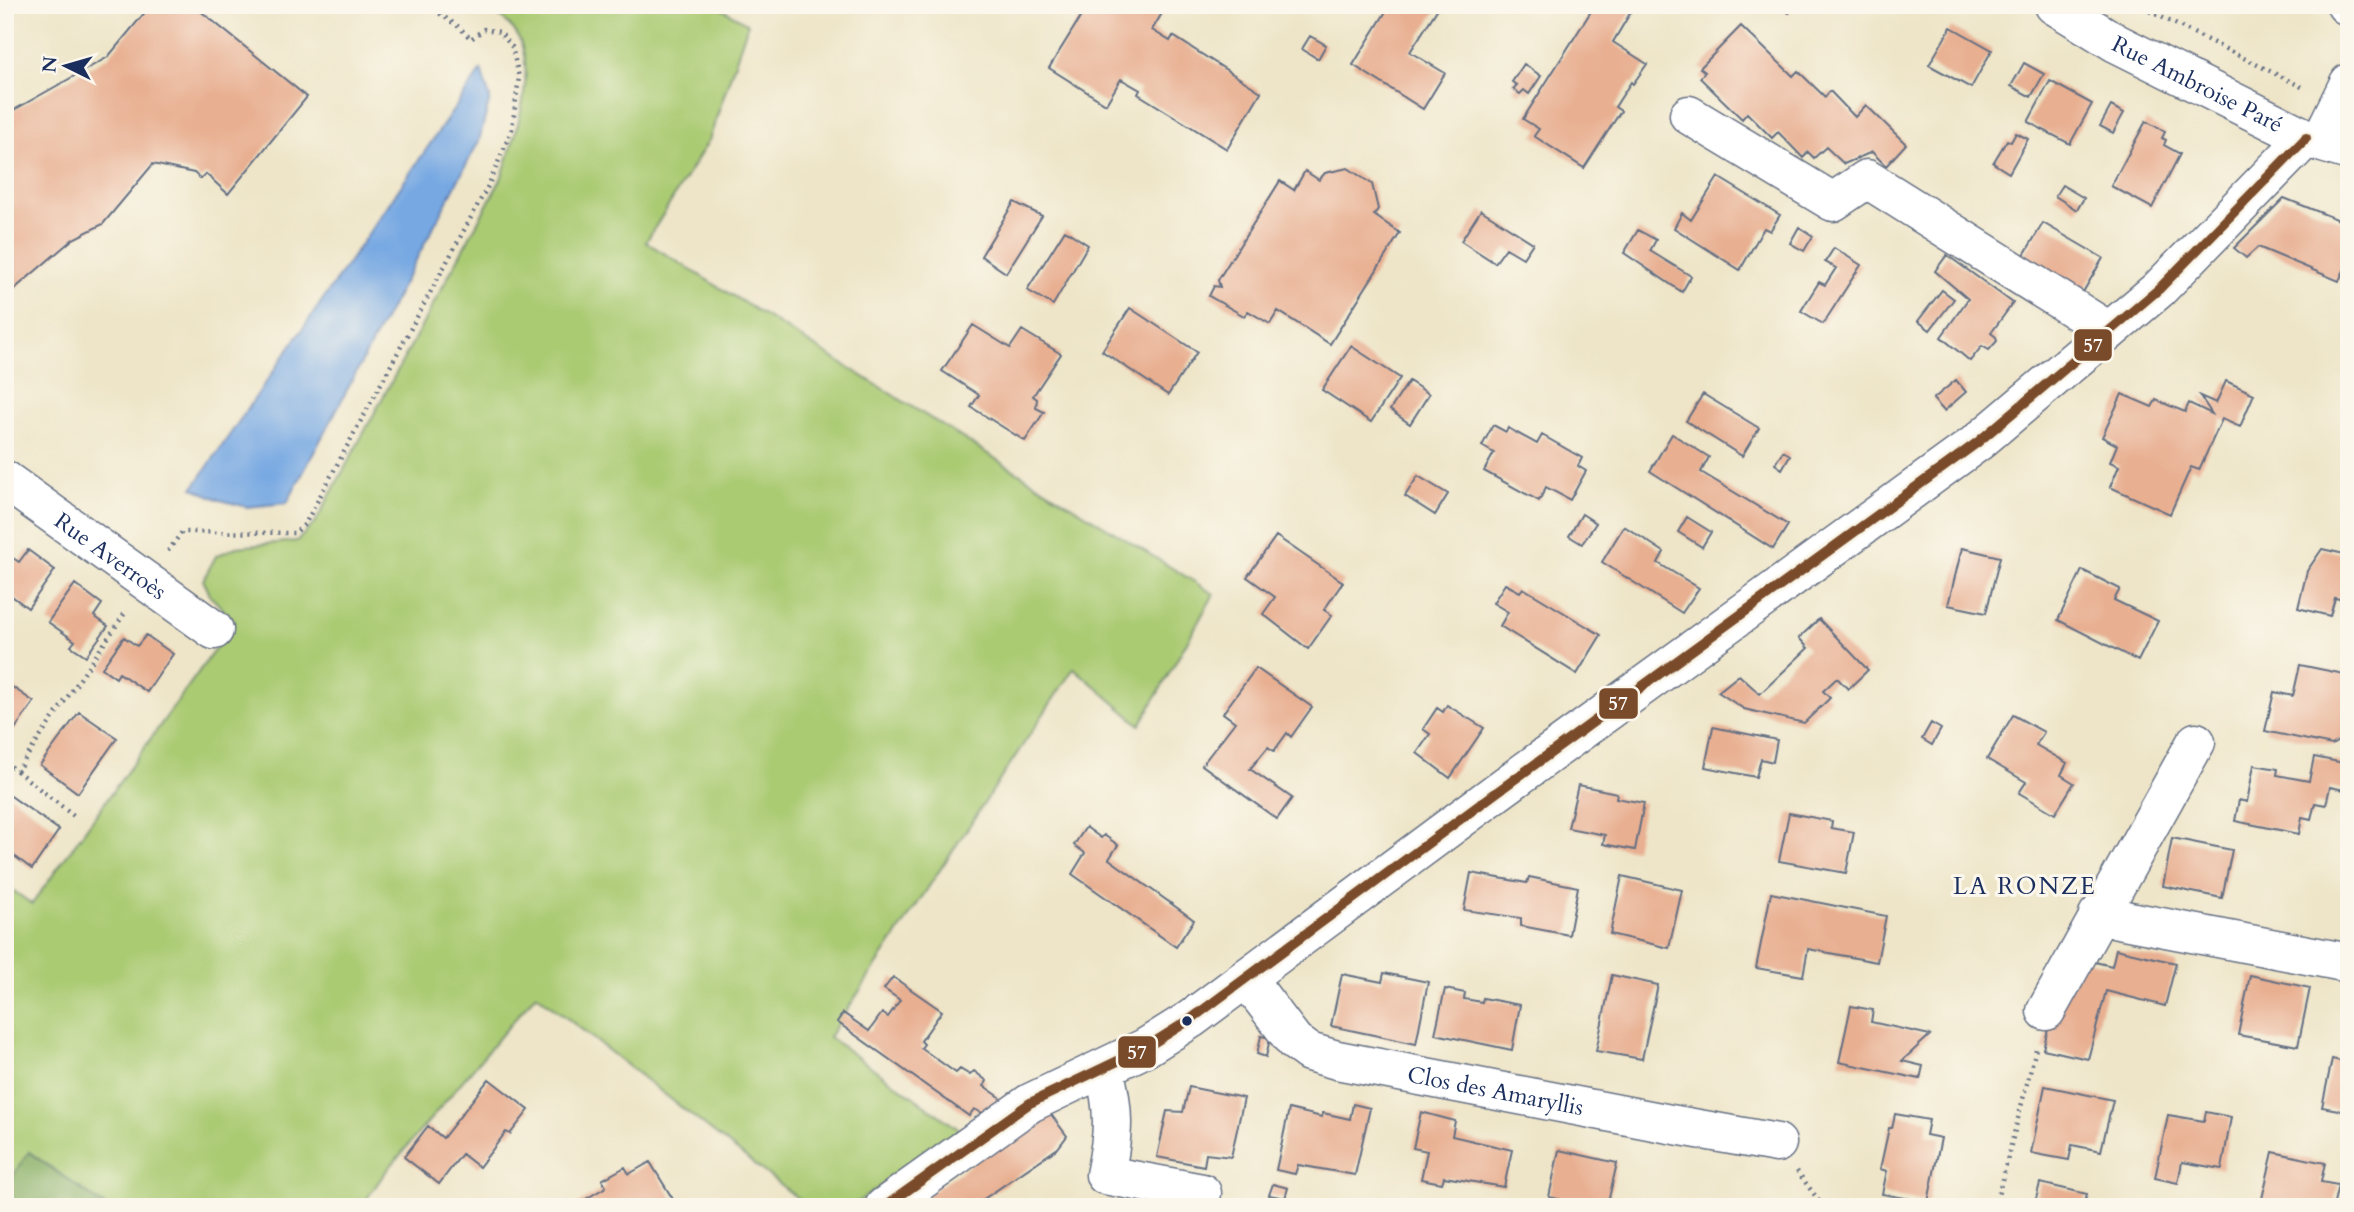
<svg xmlns="http://www.w3.org/2000/svg" width="2354" height="1212" font-family="Cardo,serif">
<style>
.green{fill:#abcb73;stroke:#637d68;stroke-width:2}
.forest{fill:#88af65;stroke:#526f62;stroke-width:2}
.water{fill:#77a8e2;stroke:#496ca0;stroke-width:2}
.building{fill:#e8af91}
.lines{fill:none;stroke-linecap:round;stroke-linejoin:round}
.minor-casing{stroke:#656f83;stroke-width:41}
.path{stroke:#656f83;stroke-width:4.5;stroke-dasharray:2 5;stroke-linecap:butt}
.minor{stroke:#fff;stroke-width:38}
.bus-1-casing{stroke:#fbf7ec;stroke-width:16}
.bus-1{stroke:#7a4b2a;stroke-width:10}
.bus-dot{fill:#1b2f5e;stroke:#fbf7ec;stroke-width:2.5}
.labels{text-anchor:middle;stroke-width:6;stroke-linejoin:round;paint-order:stroke}
.street-label{font-size:23px;fill:#1b2f5e;stroke:#fbf7ec}
.neighbourhood-label{font-size:24px;letter-spacing:2px;fill:#1b2f5e;stroke:#fbf7ec}
.line-badge{stroke:#fbf7ec;stroke-width:2.5}
.badge-label{font-size:19px;text-anchor:middle;font-weight:bold;fill:#fff}
</style>
<rect width="100%" height="100%" fill="#fbf7ec"/>
<filter id="ink" filterUnits="userSpaceOnUse"><feTurbulence type="fractalNoise" baseFrequency=".0143" numOctaves="2"/><feDisplacementMap in="SourceGraphic" scale="14" xChannelSelector="R" yChannelSelector="G"/><feConvolveMatrix kernelMatrix="1 2 1 2 8 2 1 2 1" color-interpolation-filters="sRGB"/></filter>
<filter id="wash" filterUnits="userSpaceOnUse"><feTurbulence type="fractalNoise" baseFrequency=".00686" numOctaves="4" result="noise"/><feDisplacementMap in="SourceGraphic" scale="28" xChannelSelector="R" yChannelSelector="G"/><feGaussianBlur stdDeviation="1.57" result="paint"/><feColorMatrix in="noise" values="0 0 0 0 0 0 0 0 0 0 0 0 0 0 0 0 0 1.4 0 .05"/><feComposite in="paint" operator="in"/></filter>
<g filter="url(#wash)">
<rect width="100%" height="100%" fill="#eee5c8"/>
<path class="green" d="M484,5H715L748,24L709,140L646,242L1214,594L1140,725L1074,668L829,1037L960,1130L851,1207H809L536,994L384,1174L361,1207H106L29,1152L5,1187V885L32,904L235,621L211,597L203,580L216,556L236,547L297,541L315,523L501,179C514,139 541,68 514,30C506,20 494,12 484,5Z"/>
<path class="forest" d="M29,1152L106,1207H5V1187Z"/>
<path class="water" d="M481,70L490,98L479,141L287,503L247,507L220,500L193,488Z"/>
<g id="blocks">
<path class="building" d="M151,5H193L307,97L228,194L206,174L201,179L194,173L153,164L103,224L73,239L5,297V115L108,57Z
M1088,5H1167L1152,30L1170,41L1173,36L1261,92L1227,149L1138,94L1140,90L1121,79L1106,104L1049,68Z
M1390,5H1433L1438,8L1410,52L1445,73L1423,109L1353,65Z
M1595,5H1624L1632,10L1613,42L1647,64L1633,84L1631,82L1615,107L1621,111L1584,168L1534,136L1539,129L1523,119Z
M1776,5H1795L1789,13Z
M1741,26L1793,76L1798,71L1825,97L1830,91L1855,117L1866,105L1906,144L1886,166L1872,152L1844,164L1826,147L1814,158L1808,152L1803,158L1778,132L1772,138L1747,113L1742,119L1700,78L1705,72L1700,68Z
M1951,27L1992,50L1971,88L1929,65Z
M1310,36L1326,45L1318,59L1302,49Z
M2024,63L2044,74L2031,97L2011,86Z
M1524,64L1541,76L1529,94L1524,90L1520,94L1513,89L1517,85L1512,82Z
M2050,81L2092,104L2070,144L2028,122Z
M2111,106L2124,113L2113,133L2100,126Z
M2146,121L2165,132L2162,138L2166,140L2164,145L2180,154L2152,208L2111,186Z
M2016,133L2028,139L2009,173L1993,163L2007,140L2011,142Z
M1348,168L1372,184L1378,209L1374,215L1400,233L1330,344L1278,311L1270,324L1248,311L1244,316L1209,296L1214,286L1220,287L1218,280L1280,181L1294,190L1305,171L1319,180L1325,173Z
M1718,177L1780,215L1770,231L1764,228L1740,270L1674,228L1682,213L1691,220Z
M2062,185L2084,198L2077,210L2055,196Z
M2284,198L2349,224V260L2339,281L2258,247L2246,258L2234,248Z
M1014,202L1042,216L1006,273L981,256Z
M1481,210L1533,243L1523,258L1506,248L1495,263L1461,241Z
M2043,223L2103,258L2083,292L2024,255Z
M1799,227L1813,236L1804,251L1790,243Z
M1065,230L1088,245L1053,305L1027,290Z
M1638,230L1656,240L1650,251L1691,276L1682,292L1624,253Z
M1834,248L1861,265L1823,324L1801,311L1819,282L1825,285L1836,268L1825,262Z
M1947,255L2013,303L1991,333L1996,337L1997,341L1989,350L1982,346L1970,361L1941,337L1968,299L1935,271Z
M1942,290L1954,299L1930,330L1918,321Z
M1130,308L1197,352L1168,395L1102,351Z
M973,325L1010,348L1022,330L1061,354L1033,396L1037,399L1036,408L1044,412L1025,441L971,407L979,395L942,371Z
M1351,346L1400,378L1371,422L1322,390Z
M1956,380L1966,392L1944,411L1933,399Z
M1409,381L1429,394L1410,424L1390,410Z
M2226,381L2254,394L2240,427L2222,419L2199,470L2191,467L2170,514L2110,487L2119,466L2110,462L2117,445L2102,437L2122,394L2152,407L2156,400L2185,412L2189,403L2212,414L2200,396L2216,403Z
M1703,394L1759,428L1742,456L1686,421Z
M1493,425L1506,432L1508,428L1537,444L1542,435L1582,458L1578,466L1586,471L1570,500L1546,487L1539,501L1484,471L1494,453L1482,446Z
M1672,434L1709,457L1701,472L1788,525L1773,549L1650,471Z
M1783,451L1790,455L1782,469L1775,464Z
M1418,476L1448,494L1435,515L1405,496Z
M1582,514L1596,523L1582,544L1569,536Z
M1687,517L1711,532L1702,547L1678,532Z
M1624,526L1664,552L1658,563L1699,588L1682,613L1602,562Z
M1276,536L1343,582L1324,610L1332,615L1308,649L1263,614L1275,597L1247,577Z
M1962,548L2000,557L1986,613L1948,605Z
M2322,549L2349,555V601L2335,598L2330,616L2298,608L2307,571Z
M28,550L55,570L28,608L5,591V553L19,562Z
M2082,570L2120,589L2114,600L2158,621L2138,661L2058,620Z
M75,584L102,604L94,616L108,626L86,656L71,646L75,641L48,622Z
M1505,584L1520,592L1523,588L1601,635L1577,674L1500,626L1508,612L1493,603Z
M1819,619L1868,670L1848,689L1837,678L1823,691L1830,698L1804,723L1744,709L1718,692L1739,675L1760,694L1808,648L1799,638Z
M146,635L173,654L147,692L119,673L116,678L102,668L124,637L137,646Z
M2300,665L2349,675V734L2332,745L2265,731L2274,692L2293,696Z
M1256,668L1312,707L1291,737L1287,733L1274,751L1268,747L1250,769L1292,798L1277,819L1202,765L1235,722L1223,713Z
M5,682L34,702L7,740L5,739Z
M1447,705L1484,728L1450,778L1417,753L1430,734L1423,729L1437,708L1443,712Z
M79,712L117,738L78,793L40,765Z
M2013,715L2044,732L2036,745L2067,763L2061,775L2074,783L2055,814L2019,793L2026,782L1987,759Z
M1931,723L1941,729L1932,745L1922,739Z
M1713,727L1777,740L1773,762L1761,759L1756,777L1705,767Z
M2314,757L2349,764V791L2330,787L2326,805L2315,803L2311,819L2302,817L2299,834L2235,821L2239,800L2247,802L2254,765L2278,769L2277,775L2309,781Z
M1578,785L1617,793L1616,798L1644,803L1635,850L1603,844L1605,835L1568,828Z
M5,792L59,830L32,869L5,849Z
M1789,813L1832,821L1831,828L1854,832L1846,873L1779,861Z
M1086,827L1101,838L1104,835L1118,845L1109,859L1194,920L1176,947L1072,874L1085,853L1074,845Z
M2172,838L2232,850L2222,898L2163,886Z
M1471,873L1527,883L1529,877L1578,887L1569,935L1521,926V918L1464,910Z
M1622,876L1682,890L1669,948L1610,934Z
M1771,893L1886,916L1877,962L1808,949L1803,976L1756,968Z
M2116,949L2176,963L2165,1006L2106,991L2088,1059L2043,1049L2051,1018L2086,960L2112,966Z
M1384,973L1428,982L1416,1044L1331,1026L1342,974L1382,982Z
M1612,975L1658,985L1642,1059L1596,1051Z
M2250,975L2310,988L2298,1046L2238,1035Z
M893,977L942,1011L921,1041L924,1044L921,1048L956,1073L960,1069L970,1075L974,1071L987,1081L984,1086L1000,1097L1001,1101L982,1113L974,1109L969,1116L837,1022L843,1013L869,1031L882,1013L888,1017L900,1000L884,989Z
M1445,989L1465,993L1464,999L1482,1002L1483,998L1520,1005L1512,1050L1435,1034Z
M1851,1006L1873,1010L1871,1022L1930,1035L1902,1061L1923,1066L1920,1079L1839,1062Z
M1261,1036L1270,1038L1266,1057L1257,1054Z
M2332,1059L2349,1063V1112L2322,1107Z
M489,1079L529,1110L510,1134L506,1132L479,1167L462,1154L439,1184L404,1157L428,1126L443,1138Z
M2045,1086L2113,1100L2101,1151L2072,1145L2069,1160L2031,1153Z
M1189,1087L1244,1098L1231,1157L1206,1154L1204,1166L1157,1157L1167,1111L1183,1112Z
M1353,1104L1370,1108L1355,1175L1298,1165L1295,1174L1276,1170L1289,1109L1322,1117L1323,1113L1350,1119Z
M1421,1112L1455,1121L1452,1136L1512,1150L1504,1187L1444,1177L1442,1183L1421,1179L1427,1151L1413,1148Z
M2206,1112L2231,1117L2222,1169L2182,1162L2178,1183L2155,1178L2168,1115L2204,1121Z
M1050,1113L1067,1136L1058,1148L972,1207H910L1038,1118Z
M1895,1114L1929,1120L1926,1135L1941,1138L1928,1202L1882,1194L1887,1171L1880,1169L1889,1128H1892Z
M1559,1150L1617,1163L1607,1207H1595L1549,1197Z
M2273,1152L2325,1163L2321,1182L2338,1185L2333,1207H2260Z
M650,1162L674,1201L664,1207H577L576,1205L606,1187L602,1180L625,1167L629,1174Z
M2040,1183L2087,1194L2084,1207H2034Z
M1273,1184L1288,1188L1285,1198L1269,1195Z"/>
</g>
</g>
<g filter="url(#ink)">
<use href="#blocks" fill-opacity="0" stroke="#656f83" stroke-width="2"/>
<g class="lines">
<defs>
<g id="minor">
<path id="s1" d="M2054,5L2116,43L2306,138L2349,151"/>
<path d="M2346,5L2349,7"/>
<path d="M1689,115L1833,202L1867,179L2109,331"/>
<path d="M2320,142L2349,83"/>
<path id="s2" d="M5,480L214,630"/>
<path d="M2098,915L2349,963"/>
<path id="s3" d="M1247,979L1294,1041L1309,1052L1337,1060L1670,1124L1777,1143"/>
<path d="M2046,1011L2196,742"/>
<path d="M1104,1069C1115,1111 1114,1133 1105,1175L1202,1193"/>
<path d="M884,1207L1030,1103L1145,1048L1191,1019L1497,792L1978,442L2159,289L2306,138"/>
</g>
</defs>
<use href="#minor" class="minor-casing"/>
<path class="path" d="M2137,5L2306,89
M168,551L182,532L295,533L305,524L489,184L512,129L519,77L512,47L500,32L484,29L471,39L459,27L427,5
M5,762L17,771L125,613
M17,771L75,817
M1797,1171L1819,1201L1847,1207
M1995,1207L2037,1045"/>
<use href="#minor" class="minor"/>
<defs>
<path id="bus-1" d="M884,1207L1030,1103L1145,1048L1191,1019L1497,792L1978,442L2159,289L2306,138"/>
</defs>
<use href="#bus-1" class="bus-1-casing"/>
<use href="#bus-1" class="bus-1"/>
</g>
</g>
<circle class="bus-dot" cx="1187" cy="1021" r="6"/>
<g class="labels">
<g class="street-label">
<text dy="8" stroke="none"><textPath href="#s1" startOffset="164">Rue Ambroise Paré</textPath></text>
<text dy="8" stroke="none"><textPath href="#s2" startOffset="130">Rue Averroès</textPath></text>
<text dy="8" stroke="none"><textPath href="#s3" startOffset="287">Clos des Amaryllis</textPath></text>
</g>
<g class="neighbourhood-label">
<text x="2025" y="894">LA RONZE</text>
</g>
</g>
<g class="line-badge">
<rect x="2073" y="328" width="40" height="34" rx="7" fill="#7a4b2a"/>
<rect x="1598" y="687" width="41" height="33" rx="7" fill="#7a4b2a"/>
<rect x="1117" y="1035" width="40" height="34" rx="7" fill="#7a4b2a"/>
</g>
<g class="badge-label">
<text x="2093" y="352">57</text>
<text x="1618" y="710">57</text>
<text x="1137" y="1059">57</text>
</g>
<rect width="2354" height="1212" fill="none" stroke="#fbf7ec" stroke-width="28"/>
<g transform="translate(66 66) rotate(275)" stroke="#fbf7ec" stroke-width="5" paint-order="stroke">
<path d="M0-5L12 26L0 18L-12 26Z" fill="#1b2f5e"/>
<text y="-10" font-size="19" font-weight="bold" text-anchor="middle" fill="#1b2f5e">N</text>
</g>
</svg>
